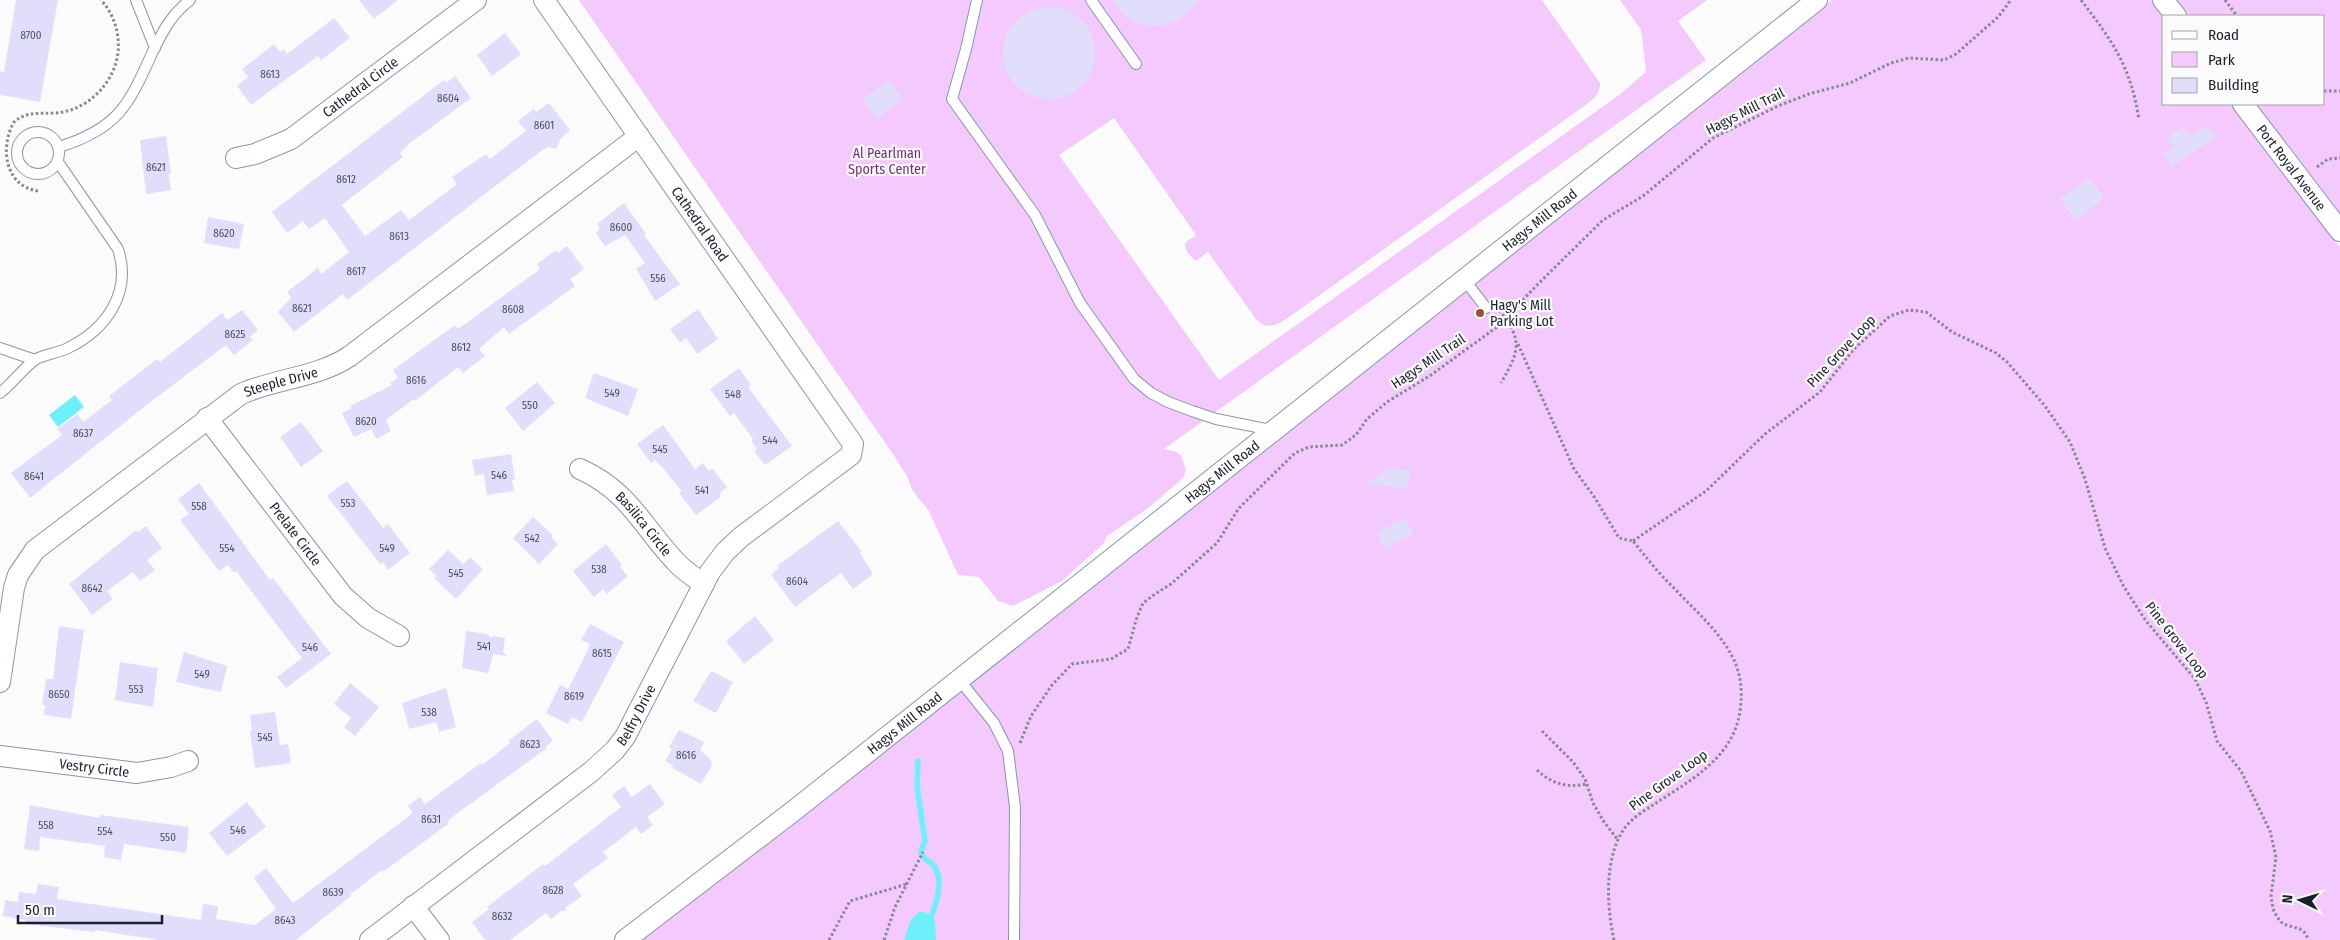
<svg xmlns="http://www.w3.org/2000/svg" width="2340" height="940" font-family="'Fira Sans Condensed',sans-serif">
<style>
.green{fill:#f4cafe}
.water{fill:#6df0f9}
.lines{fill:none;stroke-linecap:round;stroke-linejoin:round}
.stream{stroke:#6df0f9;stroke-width:5.5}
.building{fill:#e1defc}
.service-casing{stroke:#8796af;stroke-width:12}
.minor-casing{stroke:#8796af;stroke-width:22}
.path{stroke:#86898e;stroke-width:3;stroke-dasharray:2.5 2.5;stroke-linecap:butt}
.service{stroke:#fff;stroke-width:10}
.minor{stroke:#fff;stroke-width:20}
.poi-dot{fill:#99532a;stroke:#fbfbfb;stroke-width:2}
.labels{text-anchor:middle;stroke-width:4.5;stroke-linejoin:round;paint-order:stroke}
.number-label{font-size:11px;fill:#4c4f5e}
.street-label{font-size:14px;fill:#1a1f29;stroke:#fbfbfb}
.park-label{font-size:14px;fill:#732f81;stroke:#fbfbfb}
.poi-label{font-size:14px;fill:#1a1f29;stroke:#fbfbfb;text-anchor:start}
</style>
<rect width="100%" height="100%" fill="#fbfbfb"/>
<path class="green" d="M579,0H1542L1600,83C1600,92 1597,95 1591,101L1282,322C1271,327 1265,328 1256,319L1208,252L1196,261C1190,256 1185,252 1185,243L1196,235L1114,118L1059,155L1219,380L1619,95L1646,72L1641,30L1620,0H1707L1678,21L1706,60L1164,449L1174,451L1181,455L1186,469L1184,477L1147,509L1107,536L1104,543L1062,581L1013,606L998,601L979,577L958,575L929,511L912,490L907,476L893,454Z
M1832,0H2151L2164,17V104H2231L2340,247V940H637Z
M2175,0H2340V219L2254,104H2324V16H2188Z"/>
<path class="water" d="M75,395L84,407L58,427L49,415Z
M921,911L929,914L935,920L936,940H904L911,919Z"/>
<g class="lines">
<path class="stream" d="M918,761L917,786L925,841L921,851C923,861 929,860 934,866C945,882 935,905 930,921"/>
</g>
<path class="building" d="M16,0H58L40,102L0,95V71L4,72Z
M359,0H398L374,19Z
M1112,0H1200L1180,19L1166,25L1150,26L1136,22L1123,14Z
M1003 53a46 46 0 1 1 92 0a46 46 0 1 1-92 0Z
M334,18L350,38L321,60L318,56L251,105L237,86L248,77L242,69L274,44L280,52L284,49L287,54Z
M505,33L521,54L492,76L477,55Z
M455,76L471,98L410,143L400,153L403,157L342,205L365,236L401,210L409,220L457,184L452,177L486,154L490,159L526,131L518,121L534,109L536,112L549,103L570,130L561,138L556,149L548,147L541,151L347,300L343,294L294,332L278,312L291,298L287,292L318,268L321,274L349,252L325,218L309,229L303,221L287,233L272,212L444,80L446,83Z
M889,80L903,100L877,118L863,99Z
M2208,125L2216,137L2172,166L2164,153L2174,147L2167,138L2183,127L2190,137Z
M166,136L171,174H169L171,190L146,194L140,140Z
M2089,178L2104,198L2075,220L2060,199Z
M624,203L646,234L644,235L680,284L655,301L636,269L645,263L625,235L605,246L596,233L600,229L597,224Z
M208,217L244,224L239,249L204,243Z
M567,246L584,269L570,279L575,286L509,334L504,327L479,349L485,356L463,373L458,367L415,401L414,399L386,420L391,431L376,439L371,429L354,437L342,413L352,408L350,406L392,385L390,383L398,378L393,370L455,325L458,329L540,269L537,264L556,250L558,253Z
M698,309L718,339L697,354L686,338L680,343L670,329Z
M242,310L258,330L250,337L253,340L234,355L226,345L149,403L30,498L11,473L62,435L57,429L78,414L83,422L112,400L109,396L157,359L160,362L222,313L227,320Z
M739,368L751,385L748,387L792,446L767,464H764L754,451L757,449L751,441L753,439L734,413L730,416L710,389Z
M594,373L638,389L628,416L585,398Z
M537,382L555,403L523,431L505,408Z
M301,422L323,451L301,467L280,437Z
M663,425L695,469L703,463L709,471L712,468L727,487L719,494L721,497L696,515L679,493L682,492L663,468L655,460L651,463L637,444Z
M511,454L515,480H512L514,491L487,495L484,474L475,476L472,460Z
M1389,468L1410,471L1408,489L1367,483Z
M347,481L383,528L388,524L410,553L388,570L383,562L380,564L327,496Z
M199,483L270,580L273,578L331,654L286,688L277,677L302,658L236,571L234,573L228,565L219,571L180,520L189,514L178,499Z
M533,517L553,535L551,537L558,544L539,564L513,538Z
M1405,518L1413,534L1385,548L1377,532Z
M838,521L862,552L860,553L873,574L853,589L841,573L795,607L771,575L779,568L777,566Z
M146,526L162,548L147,560L155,570L140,581L133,572L107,591L113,599L92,615L69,584L136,530L138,532Z
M606,544L622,565L620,567L628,576L607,594L603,589L594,597L573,571Z
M448,550L463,564L470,557L483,569L456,599L434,578L437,576L429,569Z
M755,616L774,640L744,664L726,641Z
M590,624L624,642L582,722L572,717L568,724L546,713L560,685L568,689L582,662L590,644L581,640Z
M59,626L84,630L71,719L44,715L45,705H42L46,679H53Z
M466,631L487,634L491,638L493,636L505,638L503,652L507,656L493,654L488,673L462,668Z
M184,652L227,666L221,692L176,682Z
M120,662L158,668L153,707L115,700Z
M711,671L733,682L716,713L693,701Z
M350,683L379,707L355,736L344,727L351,718L334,704Z
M446,688L456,727L439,732L437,722L409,729L402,703Z
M275,712L280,745L288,744L291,763L255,768L250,731L252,730L250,715Z
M537,719L553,741L545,747L547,748L455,815L447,822L448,824L383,872L382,870L357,889L350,894L351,896L296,940H158L95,930V932L25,924V920L3,916L5,900L18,902L19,892L36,894L38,884L59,887L57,899L201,920L203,904L218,906L216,919L255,925L276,909L254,878L266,868L293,903L413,813L408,806L420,797L425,804L481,763L482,765L510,743L508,741Z
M679,730L704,742L700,750L711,760L712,765L701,784L671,767L674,766L665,761L672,749L669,747Z
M650,784L665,804L647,817L653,825L641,834L636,827L603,852L608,858L573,884L582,896L566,907L565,911H561L551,919L546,913L510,940H485L472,922L489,909L487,907L543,864L545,866L621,807L612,795L624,786L632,797Z
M247,802L266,827L227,856L209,833Z
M30,805L100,818V815L189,827L186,853L124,844L121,860L104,857L105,846L40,837L39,851L24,849Z"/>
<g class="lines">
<defs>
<path id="service" d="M136,0L155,48
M977,0L966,49L952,99L1035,215L1080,303L1134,379L1151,393L1168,402L1192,411L1216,419L1272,430
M1091,0L1136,64
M17 153a21 21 0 1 1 42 0a21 21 0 1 1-42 0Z
M59,147C120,128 129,104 154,49C164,29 172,14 190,0
M1464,279L1486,308
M0,348L35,360
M0,393C11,385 26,365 36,359C46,354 58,353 68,348C107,329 132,292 118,249L58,162
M958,678L994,723L1008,751L1015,807L1014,940"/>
<g id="minor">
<path d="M2163,0L2176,16"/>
<path id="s1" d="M2243,104L2340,231"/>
<path id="s2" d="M236,158L255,154L291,139L476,0"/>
<path id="s3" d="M207,418L343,596L368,618L399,636"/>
<path id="s4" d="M580,469C629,491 642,526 676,562C684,571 694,577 704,584"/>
<path id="s5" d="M0,682L14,588L18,575L35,550L241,394C277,378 317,378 350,356L639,136"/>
<path id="s6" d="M0,756L137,773L171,767L188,761"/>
<path d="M413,906L439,940"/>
<path id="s7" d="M370,940L592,771L615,750L625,737L710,572L725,552L741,537L851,455L853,444L544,0"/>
<path id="s8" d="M625,940L796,809L1817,0"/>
</g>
</defs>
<use href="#service" class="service-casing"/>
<use href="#minor" class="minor-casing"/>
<path class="path" d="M2081,0C2113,42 2131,67 2139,120
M2225,0L2237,16
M2324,91H2340
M2317,167L2328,159L2340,158
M38,191C4,186 0,146 14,122C27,111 39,114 54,113C86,112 114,84 118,53C120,34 114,14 101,0
M1499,310C1523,340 1520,350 1501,383
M1518,344L1574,469L1595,498L1619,538L1633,541
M1633,541L1706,491L1765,434L1820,392L1854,349L1890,316L1909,310L1926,312L1952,332L1996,353L2007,362L2045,406L2070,442L2085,479L2105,548L2124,587L2146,621L2195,679L2206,702L2217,741L2241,771L2270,831L2276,857L2271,896L2273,909L2277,917L2283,924L2300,929L2305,933L2309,940
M1542,731L1573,762L1585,779L1593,803L1604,822L1618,840
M1020,743L1031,716L1052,685L1072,664L1111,659L1128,649L1137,617L1143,603L1155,594L1171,584L1217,543L1239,508L1295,453L1309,447L1342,445L1356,435L1367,419L1387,402L1431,375L1497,327L1537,285L1603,220L1643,196L1713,138L1778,106L1809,94L1850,83L1891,63L1909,58L1944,60L1956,54L1998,17L2011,0
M1537,770C1552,784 1567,788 1587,784
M829,940L850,901L907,884
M884,940L895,907L923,852
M1614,940C1607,908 1604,862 1622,832C1629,820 1642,812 1653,805C1689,781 1733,759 1740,711C1743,692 1741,673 1732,656C1717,628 1694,610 1673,587C1658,573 1646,557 1633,541"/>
<use href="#service" class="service"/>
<use href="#minor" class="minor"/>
</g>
<circle class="poi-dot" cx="1480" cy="313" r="5"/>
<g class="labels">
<g class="number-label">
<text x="31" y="39">8700</text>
<text x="270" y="78">8613</text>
<text x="448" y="102">8604</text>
<text x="544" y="129">8601</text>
<text x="156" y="171">8621</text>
<text x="346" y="183">8612</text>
<text x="621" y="231">8600</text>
<text x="224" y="237">8620</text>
<text x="399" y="240">8613</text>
<text x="356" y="275">8617</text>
<text x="658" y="282">556</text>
<text x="302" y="312">8621</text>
<text x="513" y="313">8608</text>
<text x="235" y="338">8625</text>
<text x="461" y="351">8612</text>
<text x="416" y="384">8616</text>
<text x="612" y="397">549</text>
<text x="733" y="398">548</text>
<text x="530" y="409">550</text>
<text x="366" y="425">8620</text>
<text x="83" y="437">8637</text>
<text x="770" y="444">544</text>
<text x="660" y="453">545</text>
<text x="499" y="479">546</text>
<text x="34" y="480">8641</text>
<text x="702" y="494">541</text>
<text x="348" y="507">553</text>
<text x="199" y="510">558</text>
<text x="532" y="542">542</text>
<text x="227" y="552">554</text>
<text x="387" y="552">549</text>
<text x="599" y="573">538</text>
<text x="456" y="577">545</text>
<text x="797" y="585">8604</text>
<text x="92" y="592">8642</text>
<text x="484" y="650">541</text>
<text x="310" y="651">546</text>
<text x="602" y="657">8615</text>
<text x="202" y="678">549</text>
<text x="136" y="693">553</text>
<text x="59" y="698">8650</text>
<text x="574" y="700">8619</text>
<text x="429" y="716">538</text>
<text x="265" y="741">545</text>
<text x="530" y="748">8623</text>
<text x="686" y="759">8616</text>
<text x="431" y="823">8631</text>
<text x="46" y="829">558</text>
<text x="238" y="834">546</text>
<text x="105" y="835">554</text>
<text x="168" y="841">550</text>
<text x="553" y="894">8628</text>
<text x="333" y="896">8639</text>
<text x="502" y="920">8632</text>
<text x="285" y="924">8643</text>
</g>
<g class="street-label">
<text dy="5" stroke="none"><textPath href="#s2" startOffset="145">Cathedral Circle</textPath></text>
<text transform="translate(1745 111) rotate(-27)" y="5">Hagys Mill Trail</text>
<text dy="5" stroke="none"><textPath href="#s1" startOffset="80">Port Royal Avenue</textPath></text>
<text dy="5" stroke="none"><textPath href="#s8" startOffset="1164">Hagys Mill Road</textPath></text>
<text transform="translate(700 224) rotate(55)" y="5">Cathedral Road</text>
<text transform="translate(1841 351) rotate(-47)" y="5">Pine Grove Loop</text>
<text transform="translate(1428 361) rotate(-34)" y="5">Hagys Mill Trail</text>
<text dy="5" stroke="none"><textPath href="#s5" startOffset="439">Steeple Drive</textPath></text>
<text dy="5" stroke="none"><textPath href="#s8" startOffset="759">Hagys Mill Road</textPath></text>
<text dy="5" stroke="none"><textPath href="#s4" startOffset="85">Basilica Circle</textPath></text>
<text dy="5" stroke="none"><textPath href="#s3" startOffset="146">Prelate Circle</textPath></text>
<text transform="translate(2177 640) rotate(52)" y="5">Pine Grove Loop</text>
<text dy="5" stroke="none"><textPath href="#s7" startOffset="351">Belfry Drive</textPath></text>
<text dy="5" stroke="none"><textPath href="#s8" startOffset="354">Hagys Mill Road</textPath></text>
<text dy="5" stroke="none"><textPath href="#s6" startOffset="95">Vestry Circle</textPath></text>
<text transform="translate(1668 780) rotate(-36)" y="5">Pine Grove Loop</text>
</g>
<g class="park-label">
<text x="887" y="158">Al Pearlman<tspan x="887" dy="16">Sports Center</tspan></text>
</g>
<g class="poi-label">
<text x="1490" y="310">Hagy's Mill<tspan x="1490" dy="16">Parking Lot</tspan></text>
</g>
</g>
<rect x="2162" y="15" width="162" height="90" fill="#fbfbfb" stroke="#a1a3a7"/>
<rect x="2172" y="31" width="25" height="8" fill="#ffffff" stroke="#a1a3a7"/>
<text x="2208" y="40" font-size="15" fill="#1a1f29">Road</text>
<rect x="2172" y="52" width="25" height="15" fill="#f4cafe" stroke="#a1a3a7"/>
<text x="2208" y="65" font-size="15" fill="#1a1f29">Park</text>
<rect x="2172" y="78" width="25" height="15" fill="#e1defc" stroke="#a1a3a7"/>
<text x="2208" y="90" font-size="15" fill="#1a1f29">Building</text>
<g transform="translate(2300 900) rotate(275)" stroke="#fbfbfb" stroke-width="4" paint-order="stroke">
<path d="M0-4L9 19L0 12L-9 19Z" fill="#1a1f29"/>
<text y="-8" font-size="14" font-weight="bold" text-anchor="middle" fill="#1a1f29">N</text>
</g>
<path d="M18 915v8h144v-8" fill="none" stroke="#1a1f29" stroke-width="2.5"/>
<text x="25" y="915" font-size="15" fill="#1a1f29" stroke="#fbfbfb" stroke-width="4" paint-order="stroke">50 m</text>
</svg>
